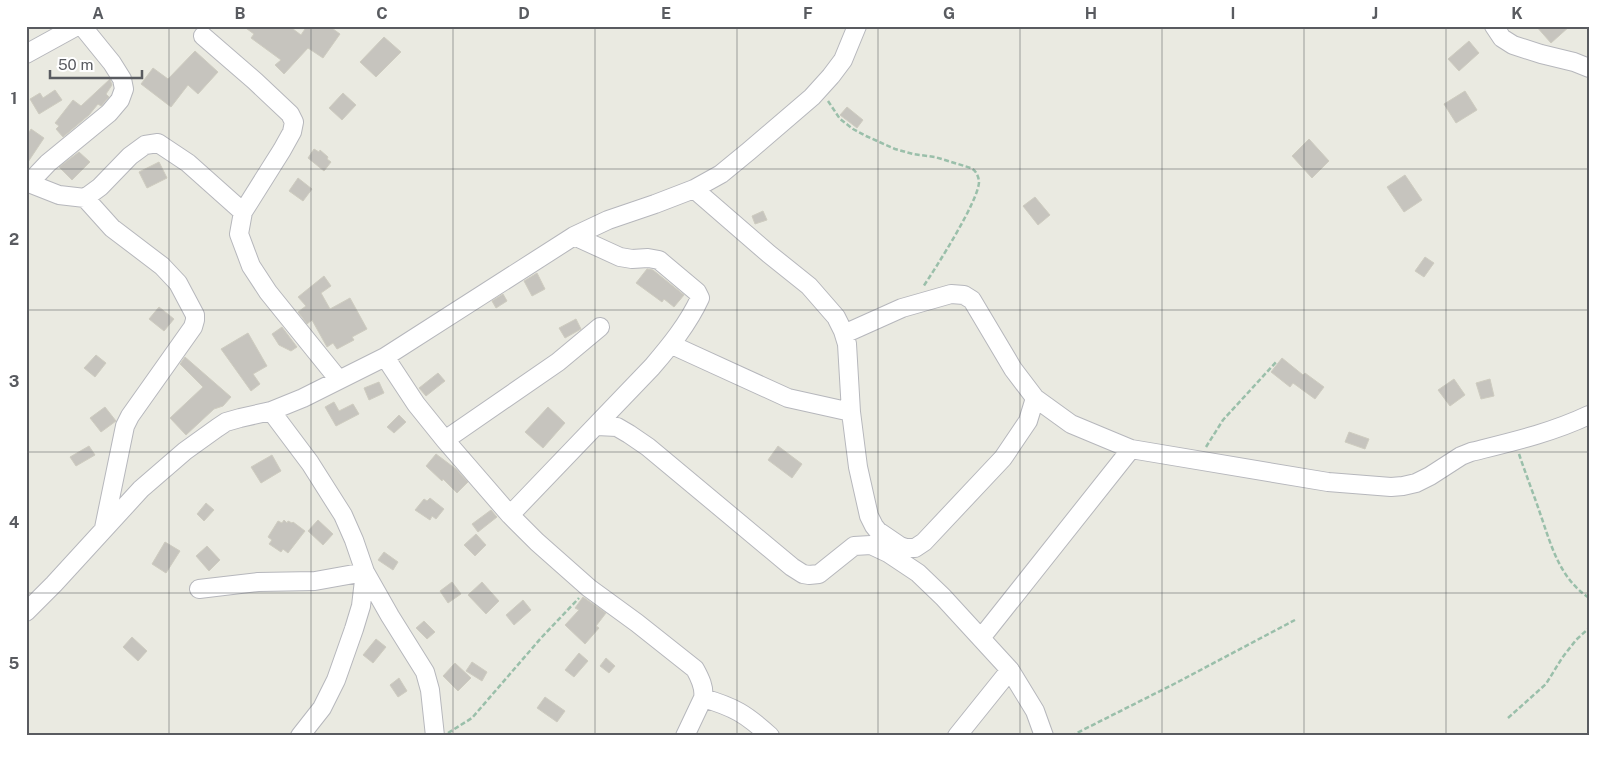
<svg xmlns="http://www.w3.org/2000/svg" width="1615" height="762" font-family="'Public Sans',sans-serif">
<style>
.building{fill:#c6c4be;stroke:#ceccc0}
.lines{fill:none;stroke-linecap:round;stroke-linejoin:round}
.minor-casing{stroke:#b6b7bc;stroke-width:20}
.path{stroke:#9abfaa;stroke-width:2.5;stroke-dasharray:5 2.5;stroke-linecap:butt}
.minor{stroke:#fff;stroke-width:18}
.grid{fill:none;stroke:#595b60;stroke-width:1;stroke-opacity:0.55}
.neatline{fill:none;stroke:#595b60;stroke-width:2}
.grid-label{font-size:16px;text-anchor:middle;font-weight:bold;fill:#595b60}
</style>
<rect width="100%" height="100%" fill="#eaeae1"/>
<path class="building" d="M243,26H289L301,35L307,26H329L340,34L323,58L308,48L284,74L275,65L281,60L251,38L254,34Z
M1536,26H1570L1551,43Z
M384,37L401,52L376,77L360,62Z
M1469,41L1479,53L1459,71L1448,59Z
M195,51L218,72L198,94L188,85L171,107L141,84L153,68L168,79Z
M110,79L112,85L106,94L109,97L101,106L98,104L89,115L63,137L56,129L59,126L55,123L73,100L81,106Z
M55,90L62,100L39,114L30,99L40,93L43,98Z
M1465,91L1477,110L1456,123L1444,104Z
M343,93L356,105L342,120L329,108Z
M847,107L863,120L857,128L840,115Z
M31,129L44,138L26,165V137Z
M1309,139L1329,161L1312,178L1292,156Z
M314,149L319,152L320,150L328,157L327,159L331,162L324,171L308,158Z
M79,152L90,162L72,180L59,167Z
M159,162L167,178L147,188L139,172Z
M1405,175L1422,200L1404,212L1387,187Z
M298,178L312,189L303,201L289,191Z
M1035,197L1050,215L1038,225L1023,206Z
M763,211L767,220L755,224L752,216Z
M1425,257L1434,263L1424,277L1415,271Z
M647,269L653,270L684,295L674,307L664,299L662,302L636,283Z
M537,273L545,289L532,296L524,281Z
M324,276L331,286L321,293L330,309L350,298L367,329L352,337L354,340L337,349L333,343L327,347L312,320L307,324L298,312L306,306L298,297Z
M503,294L507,301L496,308L492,301Z
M159,307L174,319L164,331L149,319Z
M576,319L581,329L565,338L559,328Z
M282,327L297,347L291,351L279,345L272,334Z
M248,333L267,366L253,374L260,384L251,391L221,349Z
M96,355L106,363L95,377L84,368Z
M185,357L231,397L223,406L214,409L186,435L170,418L203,387L180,364Z
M1282,358L1303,375L1305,373L1324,387L1315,399L1293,383L1290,387L1271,372Z
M438,373L445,381L426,396L419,388Z
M1454,379L1465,395L1450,406L1438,390Z
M1490,379L1494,396L1481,399L1476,383Z
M379,382L384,393L369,400L364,388Z
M334,402L339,411L353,404L359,414L336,426L325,407Z
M105,407L116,421L101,432L90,418Z
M548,407L565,423L543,448L525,432Z
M399,415L406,422L394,433L387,427Z
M1349,432L1369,439L1365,449L1345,442Z
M89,446L95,455L76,466L70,457Z
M778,446L802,464L792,478L768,460Z
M436,454L456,469L468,482L457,493L443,479L442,481L426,466Z
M272,455L281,471L261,483L251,467Z
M430,498L444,509L436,519L432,516L430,520L415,510L424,499L427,501Z
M206,503L214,510L204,521L197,514Z
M491,510L497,517L478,532L472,524Z
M284,520L287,523L288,521L292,523L293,522L305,531L288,553L283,549L281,552L269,544L272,540L268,537L278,521L282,523Z
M318,520L333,534L323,545L308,531Z
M476,534L486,545L475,556L464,545Z
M165,542L180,551L166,573L152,564Z
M207,546L220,560L209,571L196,556Z
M384,552L398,562L393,570L378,560Z
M452,582L461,594L448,603L440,591Z
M482,582L499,601L486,614L468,595Z
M583,597L606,613L596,626L599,628L585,644L565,625L579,610L575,608Z
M523,600L531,610L514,625L506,615Z
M424,621L435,632L427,639L416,628Z
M132,637L147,651L138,661L123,647Z
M376,639L386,647L373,663L363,655Z
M579,653L588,661L574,677L565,670Z
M606,658L615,666L609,673L600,666Z
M472,662L487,672L482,681L466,671Z
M455,663L471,678L458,691L443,676Z
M399,678L407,691L398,697L390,685Z
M545,697L565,711L557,722L537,708Z"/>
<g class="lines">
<defs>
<path id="minor" d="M1494,26L1502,38L1513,45L1541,54L1574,62L1589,68
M203,36L255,81L290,114L294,122L292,132L282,150L243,212L239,234L251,266L268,292L339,380
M26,54L77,26
M26,182L59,195L85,198L100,187L130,156L145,145L158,143L188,163L243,212
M29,183L48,163L109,113L120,100L124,89L122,79L112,63L82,26
M694,189L769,254L809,286L836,317L843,331L847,344L851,412L858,467L869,516L874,526L878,531L900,546L906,548H915L924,542L1003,458L1028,421L1035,398
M85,198L112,228L162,266L178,283L195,315V320L193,327L130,416L125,426L104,528
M844,334L902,308L951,294L964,295L972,300L1013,369L1035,398L1071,424L1131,449L1328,482L1391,487L1403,486L1416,483L1430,476L1461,456L1471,452C1511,442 1551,433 1589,415
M672,345L788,398L851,412
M385,357L416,404L445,440L510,515L537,542L589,588L637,623L695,669C700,678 705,688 703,698L685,736
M271,411L310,463L343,515L354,540L365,572L361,606L354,629L336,680L322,708L300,736
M597,426L617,427L629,434L648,447L792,567L803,574L809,575L819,574L854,546L871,545L888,553L918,573L943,597L1010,670L1035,711L1044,736
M445,440L558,362L600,327
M510,515L652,367C670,346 688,324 700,298L697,292L659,260L648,258L632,259L620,257L574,236
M199,589L258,582L315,581L365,572L390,616L425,672L430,690L435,736
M26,612L54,584L141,489L185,451L217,428L226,422L240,418L271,411L303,398L385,357L574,236L608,220L655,204L694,189L721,174L749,151L812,97L831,76L843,60L857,26
M981,638L1131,449
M703,698C734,707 746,714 770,736
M957,736L1010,670"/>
</defs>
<use href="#minor" class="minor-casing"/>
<path class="path" d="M828,101L840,119L853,129L866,136L895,149L913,154L935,157L971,168C976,171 978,175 979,181C980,199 935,269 923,287
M1206,447L1223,420L1277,361
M1519,454C1526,475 1534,495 1541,516C1552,548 1560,578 1589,598
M1508,718L1546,684L1562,658L1576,640L1589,628
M448,733L472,718L541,638L579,598
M1071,736L1174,684L1295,620"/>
<use href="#minor" class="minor"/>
</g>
<path class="grid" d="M169,26V736M311,26V736M453,26V736M595,26V736M737,26V736M878,26V736M1020,26V736M1162,26V736M1304,26V736M1446,26V736M26,169H1589M26,310H1589M26,452H1589M26,593H1589"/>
<rect width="1615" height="762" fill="none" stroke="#ffffff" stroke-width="55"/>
<path d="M50 70v8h92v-8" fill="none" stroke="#595b60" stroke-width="2.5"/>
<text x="58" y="70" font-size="15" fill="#595b60" stroke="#ffffff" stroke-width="4" paint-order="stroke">50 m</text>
<rect x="28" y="28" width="1560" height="706" class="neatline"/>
<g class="grid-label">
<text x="98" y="19">A</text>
<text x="240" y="19">B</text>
<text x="382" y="19">C</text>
<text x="524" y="19">D</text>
<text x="666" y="19">E</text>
<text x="808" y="19">F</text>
<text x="949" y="19">G</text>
<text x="1091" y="19">H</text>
<text x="1233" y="19">I</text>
<text x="1375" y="19">J</text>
<text x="1517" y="19">K</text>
<text x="14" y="104">1</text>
<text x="14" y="245">2</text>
<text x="14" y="387">3</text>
<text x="14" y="528">4</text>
<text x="14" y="669">5</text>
</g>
</svg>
